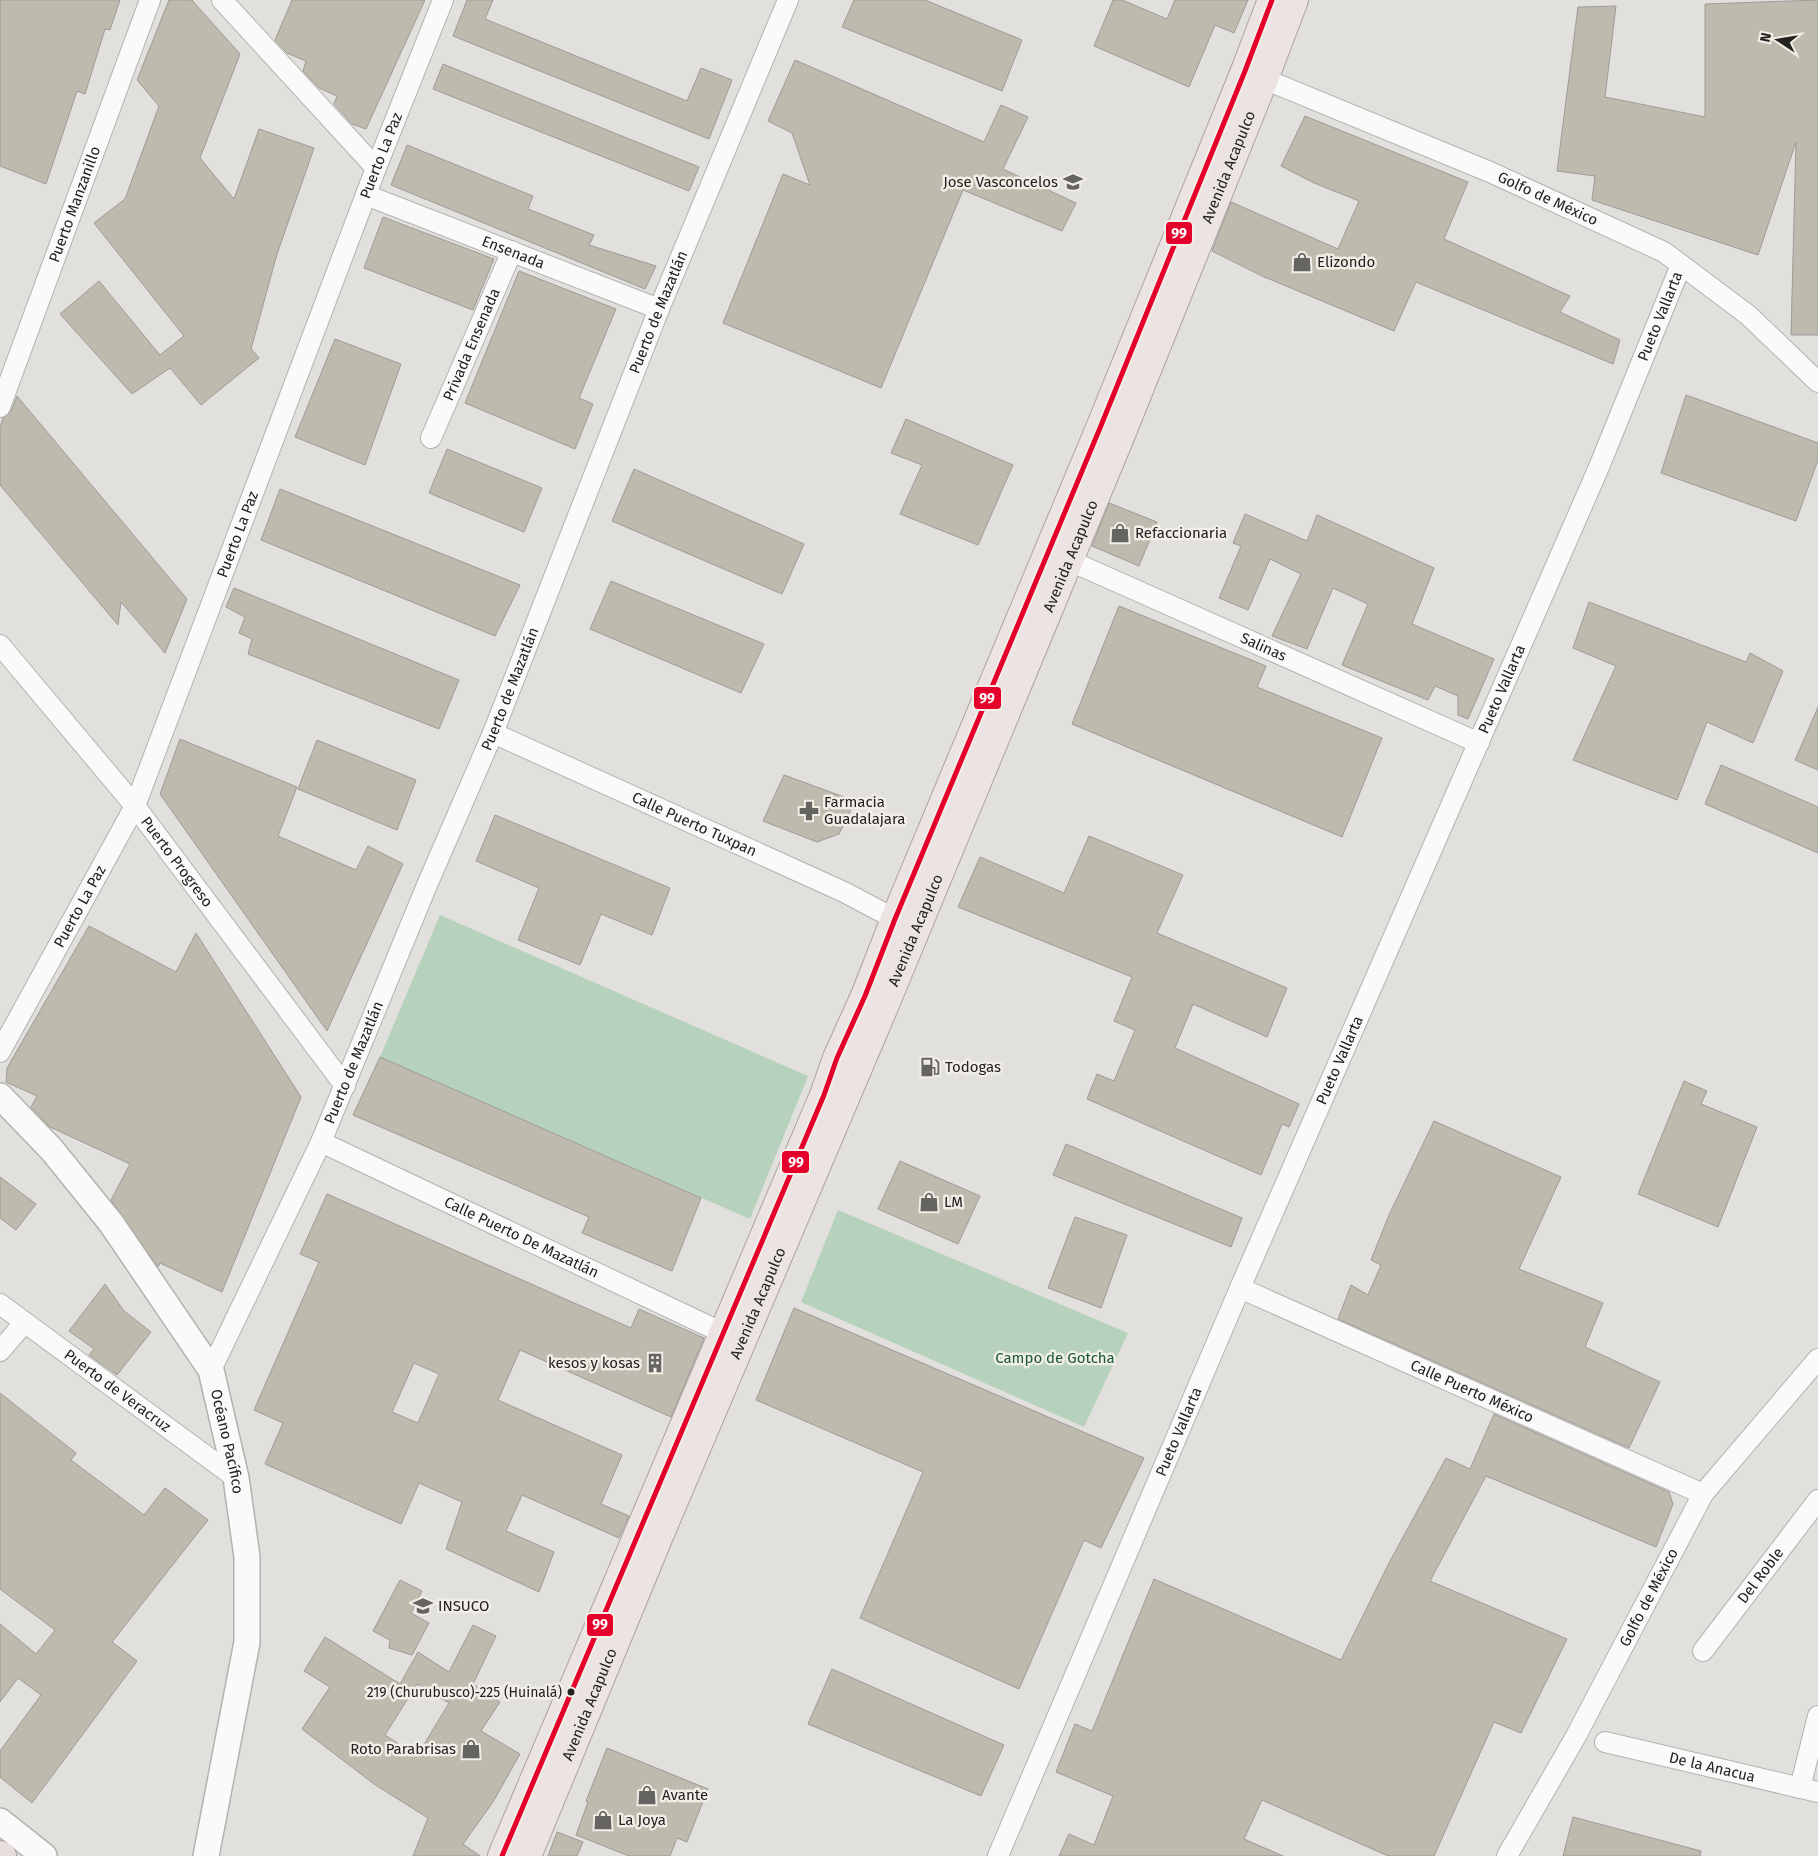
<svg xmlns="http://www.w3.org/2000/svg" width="1818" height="1856" font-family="'Fira Sans',sans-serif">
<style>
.green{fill:#b6d1bc}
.building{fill:#bebaad;stroke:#9c9b98;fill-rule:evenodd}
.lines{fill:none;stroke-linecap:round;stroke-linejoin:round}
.minor-casing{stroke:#b3b2af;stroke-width:22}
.tertiary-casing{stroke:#b3b2af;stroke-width:28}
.primary-casing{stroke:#aea19c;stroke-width:30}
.trunk-casing{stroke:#aea19c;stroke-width:30}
.minor{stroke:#fafafa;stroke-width:20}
.tertiary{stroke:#fafafa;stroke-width:25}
.primary{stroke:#ece4e2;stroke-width:28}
.trunk{stroke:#e8dedb;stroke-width:28}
.bus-1-casing{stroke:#f1eee7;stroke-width:9}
.bus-1{stroke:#e4002b;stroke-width:5}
.bus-dot{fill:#23221f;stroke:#f1eee7;stroke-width:2}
.labels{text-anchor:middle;stroke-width:5;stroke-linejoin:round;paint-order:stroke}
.bus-label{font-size:14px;fill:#23221f;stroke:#f1eee7;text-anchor:end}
.street-label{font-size:15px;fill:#23221f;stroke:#f1eee7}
.poi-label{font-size:15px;fill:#23221f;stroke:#f1eee7;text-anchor:start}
.park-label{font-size:15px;fill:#1b5835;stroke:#f1eee7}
.line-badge{stroke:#f1eee7;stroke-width:2}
.badge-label{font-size:14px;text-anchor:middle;font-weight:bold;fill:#fff}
</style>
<rect width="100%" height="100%" fill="#e1e0dc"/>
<path class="green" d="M440,915L808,1076L750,1219L380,1057Z
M838,1210L1128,1333L1084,1427L801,1302Z"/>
<path class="building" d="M0,0H120L110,30L105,29L85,94L77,91L46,184L0,166Z
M169,0H192L240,54L200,158L234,199L259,129L314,148L277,254L251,349L259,358L201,405L170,368L132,394L60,314L99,281L160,355L184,336L94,223L125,199L159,106L137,80Z
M292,0H425L366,129L352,124L334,104L337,96L319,88L303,71L306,61L287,53L275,40Z
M467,0H493L485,19L687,101L701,68L732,80L709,139L453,36Z
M854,0H925L1022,40L1002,91L842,27Z
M1113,0H1122L1167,19L1175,0H1248L1234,33L1215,25L1189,87L1094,46Z
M1818,0V335H1791L1796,142L1758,255L1592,200L1595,176L1557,171L1578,7L1616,6L1605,97L1705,117V4Z
M795,60L984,142L1001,105L1028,117L1003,169L1076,203L1062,231L963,190L881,388L723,323L783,174L810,185L792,133L768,121Z
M443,64L699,167L689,191L433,89Z
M1305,116L1468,182L1444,239L1570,296L1560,312L1620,340L1613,364L1416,282L1394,331L1262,276L1212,251L1231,202L1338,249L1359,201L1314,183L1281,166Z
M407,145L533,196L528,209L594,235L589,245L656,266L645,289L391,185Z
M383,217L494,259L473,310L364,268Z
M519,271L616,309L579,398L593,404L575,449L465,403Z
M335,339L401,364L365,465L295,437Z
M1686,395L1818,443V460L1796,521L1661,473Z
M17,396L187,599L165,653L121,602L118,625L0,485V428L3,418L11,411Z
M906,419L1013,465L978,545L900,514L922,465L891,453Z
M447,449L542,488L524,532L429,493Z
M634,469L804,544L782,594L612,521Z
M280,489L520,585L495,636L261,540Z
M1109,503L1157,522L1139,566L1092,546Z
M1245,514L1307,541L1317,515L1434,568L1412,624L1494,659L1468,719L1458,715V696L1435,686L1428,700L1342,665L1368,604L1333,588L1307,649L1272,636L1301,574L1270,559L1248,610L1219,598L1241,546L1233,543Z
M611,581L764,644L741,693L590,629Z
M234,588L459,680L439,729L248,654L252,639L239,633L245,617L226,607Z
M1589,602L1746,662L1750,653L1783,671L1753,743L1707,722L1677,800L1573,760L1616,666L1573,648Z
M1119,606L1266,666L1257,687L1382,738L1342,837L1072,724Z
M1818,707V770L1795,760Z
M180,739L297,787L278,836L356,870L368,846L403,864L327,1031L160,794Z
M317,740L416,780L397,830L298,789Z
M1721,765L1818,807V853L1705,804Z
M784,775L855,801L839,834L817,842L763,821Z
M495,815L670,888L652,935L601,914L580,965L518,940L539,888L476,861Z
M1089,836L1183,875L1157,933L1287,988L1267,1037L1193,1004L1175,1048L1299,1104L1289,1127L1282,1124L1261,1175L1087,1099L1097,1074L1114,1081L1135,1030L1114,1021L1132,977L958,907L980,857L1064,893Z
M89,926L176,972L196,933L301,1097L222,1292L160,1263L158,1267L111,1200L130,1164L50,1127L31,1107L37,1096L6,1082L7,1068Z
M380,1057L701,1198L672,1271L582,1233L589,1217L353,1115Z
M1684,1081L1707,1091L1701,1104L1757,1127L1718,1227L1638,1194Z
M1434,1121L1561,1177L1519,1269L1603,1303L1585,1347L1660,1382L1629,1448L1338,1319L1351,1285L1368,1295L1381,1265L1371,1260L1389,1215Z
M1066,1144L1242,1218L1231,1247L1053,1175Z
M900,1161L980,1196L958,1244L878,1209Z
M0,1177L36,1204L16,1230L0,1218Z
M327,1194L631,1328L639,1309L704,1338L671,1417L520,1350L498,1400L622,1455L601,1504L629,1516L619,1538L522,1495L506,1531L554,1552L539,1592L446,1549L462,1502L419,1483L401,1524L265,1464L283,1423L254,1410L319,1262L300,1254ZM414,1363L439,1374L418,1423L392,1412Z
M1075,1217L1127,1235L1101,1308L1048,1288Z
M105,1284L124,1311L151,1332L117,1375L89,1355L94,1349L69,1331Z
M794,1308L1144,1458L1101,1548L1084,1540L1019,1689L860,1618L923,1472L756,1400Z
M0,1393L76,1453L71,1460L144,1515L165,1488L208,1520L112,1642L137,1661L32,1803L0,1777V1751L41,1695L18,1678L0,1702V1624L36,1654L55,1630L0,1589Z
M1494,1414L1669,1492L1673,1504L1656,1547L1486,1476L1430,1581L1567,1639L1521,1733L1494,1722L1434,1856H1388L1262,1800L1244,1839L1283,1856H1059L1069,1834L1094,1845L1113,1796L1056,1772L1075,1724L1092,1731L1154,1579L1341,1660L1389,1563L1446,1458L1470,1469Z
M400,1580L422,1591L411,1613L429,1623L412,1655L389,1648L390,1640L373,1631Z
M473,1625L496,1636L473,1684L500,1702L481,1731L520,1754L493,1802L463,1844L480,1856H413L428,1818L374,1784L302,1729L330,1687L304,1671L325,1637L400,1684L418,1652L449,1672ZM417,1684L449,1703L417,1756L385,1735Z
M832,1669L1004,1745L981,1796L808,1724Z
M607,1748L708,1789L687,1842L677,1838L670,1856H629L576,1835L588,1802L586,1801Z
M1573,1817L1701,1851L1700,1856H1563Z
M557,1832L583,1842L577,1856H548Z"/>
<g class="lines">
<defs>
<g id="minor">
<path d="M222,0L376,168"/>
<path id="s1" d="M1252,74L1490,172L1664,252L1748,315L1818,382"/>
<path id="s2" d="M366,195L659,309"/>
<path id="s3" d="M0,407L150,0"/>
<path id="s4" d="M431,438L512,251"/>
<path id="s5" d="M1057,555L1479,743"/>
<path id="s6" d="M0,645L135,806L345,1086"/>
<path id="s7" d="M493,733L844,892L895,919"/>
<path id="s8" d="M0,1052L135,806L376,168L443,0"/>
<path id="s9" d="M321,1142L723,1333"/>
<path id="s10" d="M1240,1288L1703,1494"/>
<path id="s11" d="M0,1304L236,1478"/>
<path d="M0,1351L24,1323"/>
<path id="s12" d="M211,1370L321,1142L427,885L493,733L659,309L788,0"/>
<path id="s13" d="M1703,1651L1818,1500"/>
<path id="s14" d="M1605,1742L1818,1792"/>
<path d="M1800,1788L1818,1716"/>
<path id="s15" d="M998,1856L1240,1288L1599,467L1681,265"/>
<path id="s16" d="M1507,1856L1576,1736L1703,1494L1818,1359"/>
</g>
<g id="tertiary">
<path id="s17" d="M0,1096L52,1150L111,1223L211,1370L236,1478L247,1557V1642L206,1856"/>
<path d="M0,1821L44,1856"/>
</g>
<g id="primary">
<path d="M502,1856L824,1095L837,1058L865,996L895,919L1100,428L1245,71L1272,0"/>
<path id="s18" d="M527,1856L659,1536L883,1009L1120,437L1264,79L1294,0"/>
</g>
<path id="trunk" d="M0,1855L2,1856"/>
</defs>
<use href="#minor" class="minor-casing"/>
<use href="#tertiary" class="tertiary-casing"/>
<use href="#primary" class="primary-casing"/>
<use href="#trunk" class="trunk-casing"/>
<use href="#minor" class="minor"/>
<use href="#tertiary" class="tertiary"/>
<use href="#primary" class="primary"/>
<use href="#trunk" class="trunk"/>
<defs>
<path id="bus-1" d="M502,1856L824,1095L837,1058L865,996L895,919L1100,428L1245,71L1272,0"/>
</defs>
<use href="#bus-1" class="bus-1-casing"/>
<use href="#bus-1" class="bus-1"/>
</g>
<defs>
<symbol id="university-bare" viewBox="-9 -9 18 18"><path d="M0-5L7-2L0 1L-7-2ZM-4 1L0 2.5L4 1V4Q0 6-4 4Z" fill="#666461" stroke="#f1eee7" stroke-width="2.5" paint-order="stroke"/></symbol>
<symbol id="shop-bare" viewBox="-9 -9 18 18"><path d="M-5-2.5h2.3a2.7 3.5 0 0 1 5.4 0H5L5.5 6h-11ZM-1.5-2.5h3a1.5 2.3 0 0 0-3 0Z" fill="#666461" stroke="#f1eee7" stroke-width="2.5" paint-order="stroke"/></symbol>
<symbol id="pharmacy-bare" viewBox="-9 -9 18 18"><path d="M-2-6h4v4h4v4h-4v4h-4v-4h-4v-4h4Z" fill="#666461" stroke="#f1eee7" stroke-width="2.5" paint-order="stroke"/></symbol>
<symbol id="fuel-bare" viewBox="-9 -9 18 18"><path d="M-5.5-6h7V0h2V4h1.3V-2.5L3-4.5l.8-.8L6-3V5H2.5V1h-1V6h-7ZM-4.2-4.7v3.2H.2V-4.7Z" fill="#666461" stroke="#f1eee7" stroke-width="2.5" paint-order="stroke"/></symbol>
<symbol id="building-bare" viewBox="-9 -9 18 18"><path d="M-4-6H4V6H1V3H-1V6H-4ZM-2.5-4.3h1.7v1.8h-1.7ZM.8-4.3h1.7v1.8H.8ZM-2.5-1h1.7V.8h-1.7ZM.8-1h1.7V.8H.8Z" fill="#666461" stroke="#f1eee7" stroke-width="2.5" paint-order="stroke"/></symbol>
<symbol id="school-bare" viewBox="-9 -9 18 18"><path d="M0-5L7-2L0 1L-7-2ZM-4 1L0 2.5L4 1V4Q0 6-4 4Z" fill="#666461" stroke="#f1eee7" stroke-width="2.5" paint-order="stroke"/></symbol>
</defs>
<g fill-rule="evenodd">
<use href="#university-bare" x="1059" y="168" width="28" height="28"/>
<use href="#shop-bare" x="1288" y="248" width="28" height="28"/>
<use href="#shop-bare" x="1106" y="519" width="28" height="28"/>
<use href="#pharmacy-bare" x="795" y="797" width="28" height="28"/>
<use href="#fuel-bare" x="916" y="1053" width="28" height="28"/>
<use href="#shop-bare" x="915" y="1188" width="28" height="28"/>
<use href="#building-bare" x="641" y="1349" width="28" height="28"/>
<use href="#school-bare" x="409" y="1592" width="28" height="28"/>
<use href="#shop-bare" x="457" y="1735" width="28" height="28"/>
<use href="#shop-bare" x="633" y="1781" width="28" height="28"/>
<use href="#shop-bare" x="589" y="1806" width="28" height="28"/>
</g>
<circle class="bus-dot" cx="571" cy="1692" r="4.5"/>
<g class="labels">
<g class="bus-label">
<text x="562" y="1697">219 (Churubusco)-225 (Huinalá)</text>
</g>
<g class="street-label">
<text dy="5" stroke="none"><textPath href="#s8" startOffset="976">Puerto La Paz</textPath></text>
<text dy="5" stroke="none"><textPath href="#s18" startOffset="1829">Avenida Acapulco</textPath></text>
<text dy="5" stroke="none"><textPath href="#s1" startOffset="321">Golfo de México</textPath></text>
<text dy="5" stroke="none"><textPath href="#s3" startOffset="216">Puerto Manzanillo</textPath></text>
<text dy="5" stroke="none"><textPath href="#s2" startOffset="158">Ensenada</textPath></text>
<text dy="5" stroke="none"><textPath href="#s12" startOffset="1149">Puerto de Mazatlán</textPath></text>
<text dy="5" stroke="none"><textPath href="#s15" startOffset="1676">Pueto Vallarta</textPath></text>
<text dy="5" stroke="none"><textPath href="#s4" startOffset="102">Privada Ensenada</textPath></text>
<text dy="5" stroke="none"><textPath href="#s8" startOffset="571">Puerto La Paz</textPath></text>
<text dy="5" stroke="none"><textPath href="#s18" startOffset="1409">Avenida Acapulco</textPath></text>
<text dy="5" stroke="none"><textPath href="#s5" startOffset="226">Salinas</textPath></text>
<text dy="5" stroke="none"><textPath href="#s12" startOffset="744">Puerto de Mazatlán</textPath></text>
<text dy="5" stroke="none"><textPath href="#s15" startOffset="1271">Pueto Vallarta</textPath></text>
<text dy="5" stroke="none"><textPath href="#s7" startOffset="221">Calle Puerto Tuxpan</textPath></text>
<text dy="5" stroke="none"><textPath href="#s6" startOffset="280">Puerto Progreso</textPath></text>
<text dy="5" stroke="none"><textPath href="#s8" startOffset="166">Puerto La Paz</textPath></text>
<text dy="5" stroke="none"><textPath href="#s18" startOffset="1004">Avenida Acapulco</textPath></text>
<text dy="5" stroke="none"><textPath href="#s15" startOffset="866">Pueto Vallarta</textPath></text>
<text dy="5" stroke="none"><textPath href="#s12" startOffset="339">Puerto de Mazatlán</textPath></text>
<text dy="5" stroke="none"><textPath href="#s9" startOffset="222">Calle Puerto De Mazatlán</textPath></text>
<text dy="5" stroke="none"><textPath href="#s18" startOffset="599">Avenida Acapulco</textPath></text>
<text dy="5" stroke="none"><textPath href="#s11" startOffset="146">Puerto de Veracruz</textPath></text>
<text dy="5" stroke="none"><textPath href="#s10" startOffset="254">Calle Puerto México</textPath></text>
<text dy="5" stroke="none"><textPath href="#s15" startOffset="461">Pueto Vallarta</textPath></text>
<text dy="5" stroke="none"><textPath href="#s17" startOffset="420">Océano Pacífico</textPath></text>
<text dy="5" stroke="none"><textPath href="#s13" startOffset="95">Del Roble</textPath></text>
<text dy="5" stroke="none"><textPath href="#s16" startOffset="295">Golfo de México</textPath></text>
<text dy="5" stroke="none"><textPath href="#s18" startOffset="164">Avenida Acapulco</textPath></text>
<text dy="5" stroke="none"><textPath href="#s14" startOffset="110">De la Anacua</textPath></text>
</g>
<g class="poi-label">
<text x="1058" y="187" text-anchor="end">Jose Vasconcelos</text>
<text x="1317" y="267">Elizondo</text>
<text x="1135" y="538">Refaccionaria</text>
<text x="824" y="807">Farmacia<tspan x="824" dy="17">Guadalajara</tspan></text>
<text x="945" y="1072">Todogas</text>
<text x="944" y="1207">LM</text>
<text x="640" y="1368" text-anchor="end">kesos y kosas</text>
<text x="438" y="1611">INSUCO</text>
<text x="456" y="1754" text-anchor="end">Roto Parabrisas</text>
<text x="662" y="1800">Avante</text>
<text x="618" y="1825">La Joya</text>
</g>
<g class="park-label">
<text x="1055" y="1363">Campo de Gotcha</text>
</g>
</g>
<g class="line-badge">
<rect x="1165" y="221" width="28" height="24" rx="5" fill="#e4002b"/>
<rect x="973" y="686" width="29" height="24" rx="5" fill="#e4002b"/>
<rect x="781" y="1150" width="29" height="24" rx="5" fill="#e4002b"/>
<rect x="586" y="1613" width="28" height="24" rx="5" fill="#e4002b"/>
</g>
<g class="badge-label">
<text x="1179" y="238">99</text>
<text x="987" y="703">99</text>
<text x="796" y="1167">99</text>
<text x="600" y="1629">99</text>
</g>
<g transform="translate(1778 40) rotate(282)" stroke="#f1eee7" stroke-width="4" paint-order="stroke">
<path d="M0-4L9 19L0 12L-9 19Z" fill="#23221f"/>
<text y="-8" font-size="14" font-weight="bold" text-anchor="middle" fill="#23221f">N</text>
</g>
</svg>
